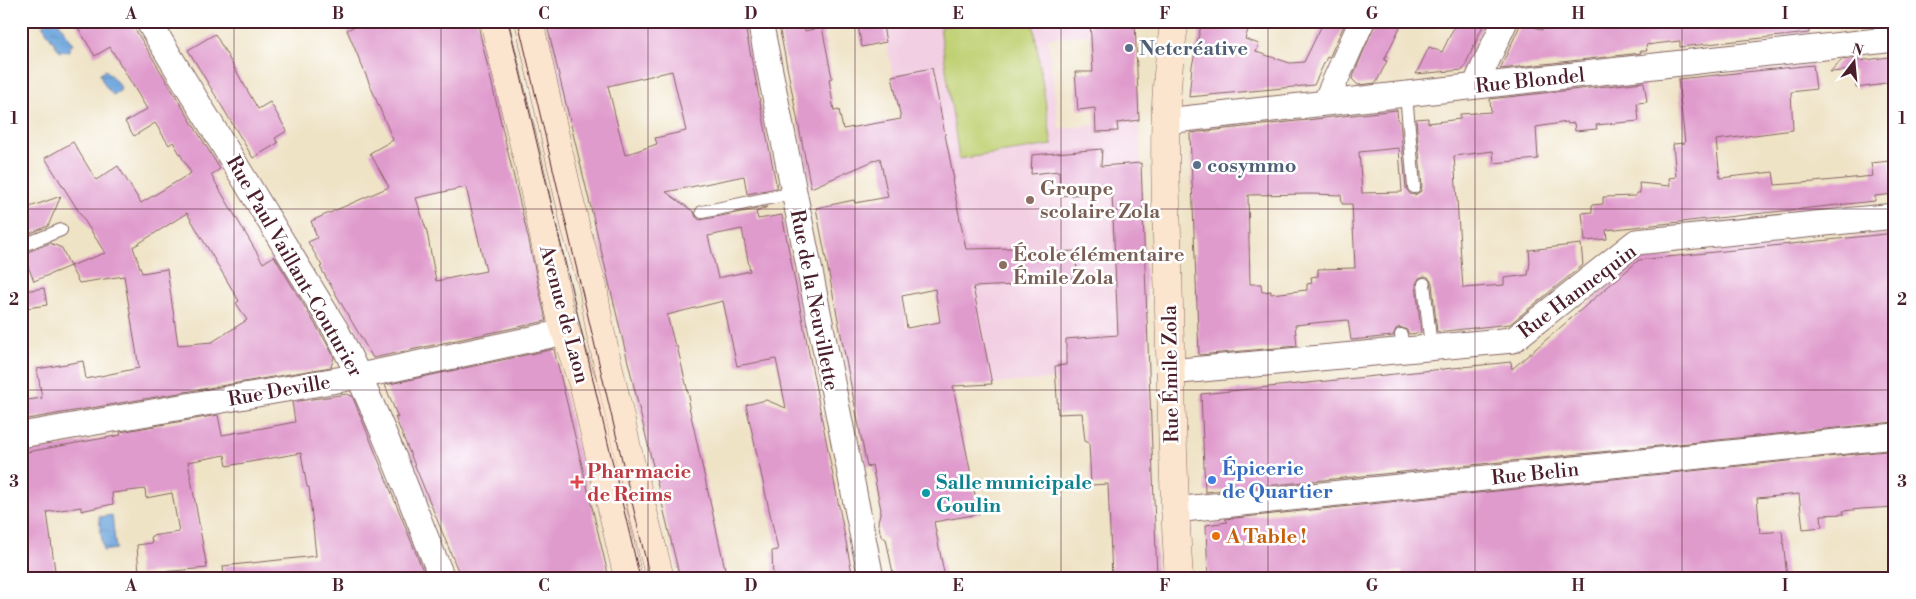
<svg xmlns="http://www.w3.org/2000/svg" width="1916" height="599" font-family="'Libre Bodoni',serif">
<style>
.built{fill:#f2cfe2}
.pitch{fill:#bfd072;stroke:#84784e}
.water{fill:url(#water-ripples);stroke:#5c6284}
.building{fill:#e09bcd;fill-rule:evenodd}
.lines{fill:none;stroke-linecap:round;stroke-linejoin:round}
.lane-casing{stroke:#846461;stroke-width:14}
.street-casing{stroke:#846461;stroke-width:27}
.secondary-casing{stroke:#846461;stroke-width:29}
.lane{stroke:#fff;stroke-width:12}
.street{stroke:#fff;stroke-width:25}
.secondary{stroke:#fce5cf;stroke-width:28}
.tram{stroke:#4a1f2b;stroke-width:1}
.grid{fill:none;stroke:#4a1f2b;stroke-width:1;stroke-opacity:0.55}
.service-dot{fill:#5c6f8a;stroke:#fff;stroke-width:2}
.education-dot{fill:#8d6e63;stroke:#fff;stroke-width:2}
.shop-dot{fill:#3f7fe0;stroke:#fff;stroke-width:2}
.health-dot{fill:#e0444e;stroke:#fff;stroke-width:2}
.culture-dot{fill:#0f9aa8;stroke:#fff;stroke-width:2}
.food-dot{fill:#e8710a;stroke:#fff;stroke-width:2}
.labels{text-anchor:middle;stroke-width:5;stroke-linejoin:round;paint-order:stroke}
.service-label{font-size:20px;font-weight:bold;fill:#4e5e75;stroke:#fff;text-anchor:start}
.street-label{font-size:20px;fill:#4a1f2b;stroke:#fff}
.education-label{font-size:20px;font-weight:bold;fill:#785e54;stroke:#fff;text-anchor:start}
.shop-label{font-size:20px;font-weight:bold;fill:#366cbe;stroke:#fff;text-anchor:start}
.health-label{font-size:20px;font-weight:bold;fill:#be3a42;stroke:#fff;text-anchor:start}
.culture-label{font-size:20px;font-weight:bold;fill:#0d838f;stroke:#fff;text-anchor:start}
.food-label{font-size:20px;font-weight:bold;fill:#c56008;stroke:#fff;text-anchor:start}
.neatline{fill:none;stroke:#4a1f2b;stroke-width:2}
.grid-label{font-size:16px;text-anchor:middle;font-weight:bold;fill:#4a1f2b}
</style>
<defs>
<pattern id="water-ripples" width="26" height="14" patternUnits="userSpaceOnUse" patternTransform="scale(1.25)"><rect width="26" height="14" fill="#6da5dc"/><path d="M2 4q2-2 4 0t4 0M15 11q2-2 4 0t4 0" fill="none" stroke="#5c86b3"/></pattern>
</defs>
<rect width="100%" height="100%" fill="#fff"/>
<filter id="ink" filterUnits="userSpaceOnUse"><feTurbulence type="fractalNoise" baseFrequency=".02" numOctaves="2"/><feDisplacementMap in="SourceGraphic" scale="10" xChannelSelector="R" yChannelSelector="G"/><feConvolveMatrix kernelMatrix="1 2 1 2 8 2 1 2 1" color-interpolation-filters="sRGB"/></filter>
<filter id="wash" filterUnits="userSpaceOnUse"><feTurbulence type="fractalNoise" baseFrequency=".0096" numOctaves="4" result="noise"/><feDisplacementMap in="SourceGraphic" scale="20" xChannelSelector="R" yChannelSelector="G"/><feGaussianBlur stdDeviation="1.12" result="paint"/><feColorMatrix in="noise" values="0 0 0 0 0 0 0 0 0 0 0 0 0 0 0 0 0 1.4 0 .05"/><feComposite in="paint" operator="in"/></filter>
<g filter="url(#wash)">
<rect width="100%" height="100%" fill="#efe3c6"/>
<path class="built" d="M882,21H1135L1136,31L1048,38L1059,129L1139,120L1150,373L954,386Z"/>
<path class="pitch" d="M979,21H1033L1052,145L959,159L940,27Z"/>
<path class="water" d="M49,21H58L73,44L70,46L69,51L60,52L42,25Z
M106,70L121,87L120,91L113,95C106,88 102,82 100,73Z
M112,515L116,549L103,551L99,517Z"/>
<g id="blocks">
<path class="building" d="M74,21H130L220,169L211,175L263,263L274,256L326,342L334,357L331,367L21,420V401L42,398L37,369L83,361L86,379L139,368L124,276L79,283L70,266L105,253L45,158L73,142L96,180L118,166L141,203L191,173L173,142L169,145L155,123L134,136L125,122L147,109L110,47L95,56ZM187,213L239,301L236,303L247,320L212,342L178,345L167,269L142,273L133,247Z
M365,21H477L528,237L546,321L373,358L366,346L320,267L322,266L308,242L317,238L311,221L389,187L370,153L393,140L347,30ZM466,187L486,271L436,281L427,232L416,198Z
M546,21H744L777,188L747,194L744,176L666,192L694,212L696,217L700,220L767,207L756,212L758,219L782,215L853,578H773L772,551L778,550L746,405L766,400L786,408L776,359L737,366L723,301L667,315L675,346H677L690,401L688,402L727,578H680ZM672,71L686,131L655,138L657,144L625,155L608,86ZM742,229L750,271L718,278L708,236Z
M778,21H804L805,31L822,27L832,78L829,79L834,111L839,110L843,129L901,119L892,76L932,68L954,180H952L966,249L1015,248L1020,253L1076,251L1077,278L1020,280L1017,285L973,287L992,384L953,386L979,514L934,522L945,578H894L886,539L881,536L878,521L881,510L872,465L867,467L816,208L854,200L855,203L888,197L880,158L811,188ZM935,289L940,322L907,328L902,296Z
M857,21H882L886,42L862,47Z
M1090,21H1135L1139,120L1117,123L1118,131L1096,132L1095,108L1078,110L1075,72H1093Z
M1202,21H1251L1245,39L1259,44L1256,52L1290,63L1304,62L1324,21H1346L1329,58L1327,57L1314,85L1189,97L1192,66Z
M1376,21H1403L1384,60L1387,61L1376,83L1358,85L1352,79Z
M1457,21H1485L1463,70L1416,74L1429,47L1442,52Z
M1522,21L1542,30L1547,21H1809V33L1680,47V41L1646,45L1647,51H1640L1641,53L1500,69Z
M215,34L258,109L270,102L287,131L275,138L278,143L253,158L188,50Z
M1889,57L1892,82L1879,84V85L1856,88L1854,70L1830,72L1841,60L1858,58V61Z
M1813,65L1816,89L1791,92L1793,130L1716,140L1720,178L1773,172L1775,185L1814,182L1873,176L1871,163L1890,161L1891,170L1895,169V194L1875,196V201L1606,230L1607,239L1585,241L1582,213L1592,212V205L1603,204V197L1636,196V193H1640L1639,183L1670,186L1669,178L1676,177L1673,144L1685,143L1678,79Z
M1644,82L1647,102L1637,103L1639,121L1596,125L1597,129L1575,131L1574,123L1568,124L1567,122L1536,127L1538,159L1494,163L1493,151L1454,156L1463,288L1504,285V278L1528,275L1530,262L1529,250L1581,244L1583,265L1510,324L1437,332L1432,283L1428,277L1424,276L1419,278L1416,284L1421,333L1409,334L1407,330L1400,327L1396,329L1393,336L1351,340L1348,320L1323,322L1295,325L1297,346L1199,355L1190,133L1397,110L1398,121H1400L1406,188L1410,194L1415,195L1421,191L1422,186L1416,119L1428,118V123L1460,119V114L1491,112L1490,99ZM1399,148L1402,192L1362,193L1359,152ZM1312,194L1341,195L1342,204H1352L1355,268L1318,269V276L1311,277L1312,283L1307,284V290L1271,294V291L1262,292L1261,284H1250L1248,195Z
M1102,149L1101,166L1141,163L1157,578H1112L1108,484L1091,485L1089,443L1085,441L1082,413L1058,414L1055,366L1066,365V339L1118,335L1112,192L1060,196L1059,171L1031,174L1032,155Z
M61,196L48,226L21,237V210Z
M1895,233V422L1205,492L1201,394L1511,362L1512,369L1639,260Z
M50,243L62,248L70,266L34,281L23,254Z
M44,288L47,305L27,308L24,291Z
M554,349L609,578H461L395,417L398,418L385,385Z
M347,394L352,396L365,427L426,578H224L223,566L316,556L309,487H307L301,453L227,466L225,455L188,462L207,568L139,574L137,545L152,543L151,536L179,532L172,493L146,498L145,489L112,493L113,504L81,511V507L47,512L56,578H23L21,562V453L121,435L120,432L218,415L222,435L263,428L295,422L292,402Z
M1895,450V507L1861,509L1843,511L1844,514L1821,515L1822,527L1803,529L1799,494L1757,498L1760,533L1782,531L1787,578H1402V571L1355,575V578H1208L1206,525L1228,522L1225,519Z"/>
</g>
</g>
<g filter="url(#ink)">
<use href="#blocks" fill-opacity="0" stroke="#846461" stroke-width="1"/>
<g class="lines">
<defs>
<path id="lane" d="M1406,94L1414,187
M702,212L794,193
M21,246L61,230
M1424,284L1431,347
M1401,335L1403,350"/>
<path id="street" d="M148,21L336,330C377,409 408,494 442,578
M760,21L871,578
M1475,86L1505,21
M1325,103L1362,21
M1166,121L1895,39
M1170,372L1513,340L1636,242L1895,216
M21,435L360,376L565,332
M1174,510L1895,436"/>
<path id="secondary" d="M494,21L529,165L561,318L584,387L628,578
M529,21L576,229L593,287L600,330L630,461L660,578
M1175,21C1160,103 1166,188 1168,271C1171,373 1172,475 1179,578"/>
</defs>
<use href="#lane" class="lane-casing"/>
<use href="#street" class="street-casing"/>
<use href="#secondary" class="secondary-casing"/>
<use href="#lane" class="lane"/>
<use href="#street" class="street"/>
<use href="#secondary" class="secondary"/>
<path class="tram" d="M508,21L640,578
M518,21L650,578"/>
</g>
</g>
<path class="grid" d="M234,21V578M441,21V578M648,21V578M855,21V578M1061,21V578M1268,21V578M1475,21V578M1682,21V578M21,209H1895M21,390H1895"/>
<g class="service-dot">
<circle cx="1129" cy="48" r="5"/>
<circle cx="1197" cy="165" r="5"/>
</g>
<g class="education-dot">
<circle cx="1030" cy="200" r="5"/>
<circle cx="1003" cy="265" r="5"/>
</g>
<circle class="shop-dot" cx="1212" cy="480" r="5"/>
<path class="health-dot" d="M574.5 474.5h5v5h5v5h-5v5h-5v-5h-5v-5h5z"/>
<circle class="culture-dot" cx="926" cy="493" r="5"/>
<circle class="food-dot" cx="1216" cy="536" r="5"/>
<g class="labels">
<g class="service-label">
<text x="1139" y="55">Netcréative</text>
<text x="1207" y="172">cosymmo</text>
</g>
<g class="street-label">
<text transform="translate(1530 80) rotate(-6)" y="7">Rue Blondel</text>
<text transform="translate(295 266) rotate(60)" y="7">Rue Paul Vaillant-Couturier</text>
<text transform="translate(1577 291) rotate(-37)" y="7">Rue Hannequin</text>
<text transform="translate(815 300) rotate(79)" y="7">Rue de la Neuvillette</text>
<text transform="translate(565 314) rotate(75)" y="7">Avenue de Laon</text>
<text transform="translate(1170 374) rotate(-91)" y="7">Rue Émile Zola</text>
<text transform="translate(279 390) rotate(-10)" y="7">Rue Deville</text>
<text transform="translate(1535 473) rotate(-6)" y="7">Rue Belin</text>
</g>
<g class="education-label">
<text x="1040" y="195">Groupe<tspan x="1040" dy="23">scolaire Zola</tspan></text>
<text x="1013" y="261">École élémentaire<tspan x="1013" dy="23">Émile Zola</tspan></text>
</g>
<g class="shop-label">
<text x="1222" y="475">Épicerie<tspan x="1222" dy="23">de Quartier</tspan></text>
</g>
<g class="health-label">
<text x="587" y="478">Pharmacie<tspan x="587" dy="23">de Reims</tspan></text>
</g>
<g class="culture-label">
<text x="936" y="489">Salle municipale<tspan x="936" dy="23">Goulin</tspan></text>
</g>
<g class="food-label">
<text x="1226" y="543">A Table !</text>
</g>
</g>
<rect width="1916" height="599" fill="none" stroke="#fff" stroke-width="55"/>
<g transform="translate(1854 62) rotate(16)" stroke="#ffffff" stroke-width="4" paint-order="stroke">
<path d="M0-4L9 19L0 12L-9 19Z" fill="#4a1f2b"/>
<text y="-8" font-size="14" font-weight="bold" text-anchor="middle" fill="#4a1f2b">N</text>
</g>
<rect x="28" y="28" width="1860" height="544" class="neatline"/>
<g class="grid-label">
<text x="131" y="19">A</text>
<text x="338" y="19">B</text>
<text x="544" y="19">C</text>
<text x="751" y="19">D</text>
<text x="958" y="19">E</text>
<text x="1165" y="19">F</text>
<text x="1372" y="19">G</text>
<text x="1578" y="19">H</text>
<text x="1785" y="19">I</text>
<text x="14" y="124">1</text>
<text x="1902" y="124">1</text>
<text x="14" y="305">2</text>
<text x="1902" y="305">2</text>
<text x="14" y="487">3</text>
<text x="1902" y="487">3</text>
<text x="131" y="591">A</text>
<text x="338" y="591">B</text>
<text x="544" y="591">C</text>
<text x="751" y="591">D</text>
<text x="958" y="591">E</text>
<text x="1165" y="591">F</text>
<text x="1372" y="591">G</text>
<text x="1578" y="591">H</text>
<text x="1785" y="591">I</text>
</g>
</svg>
